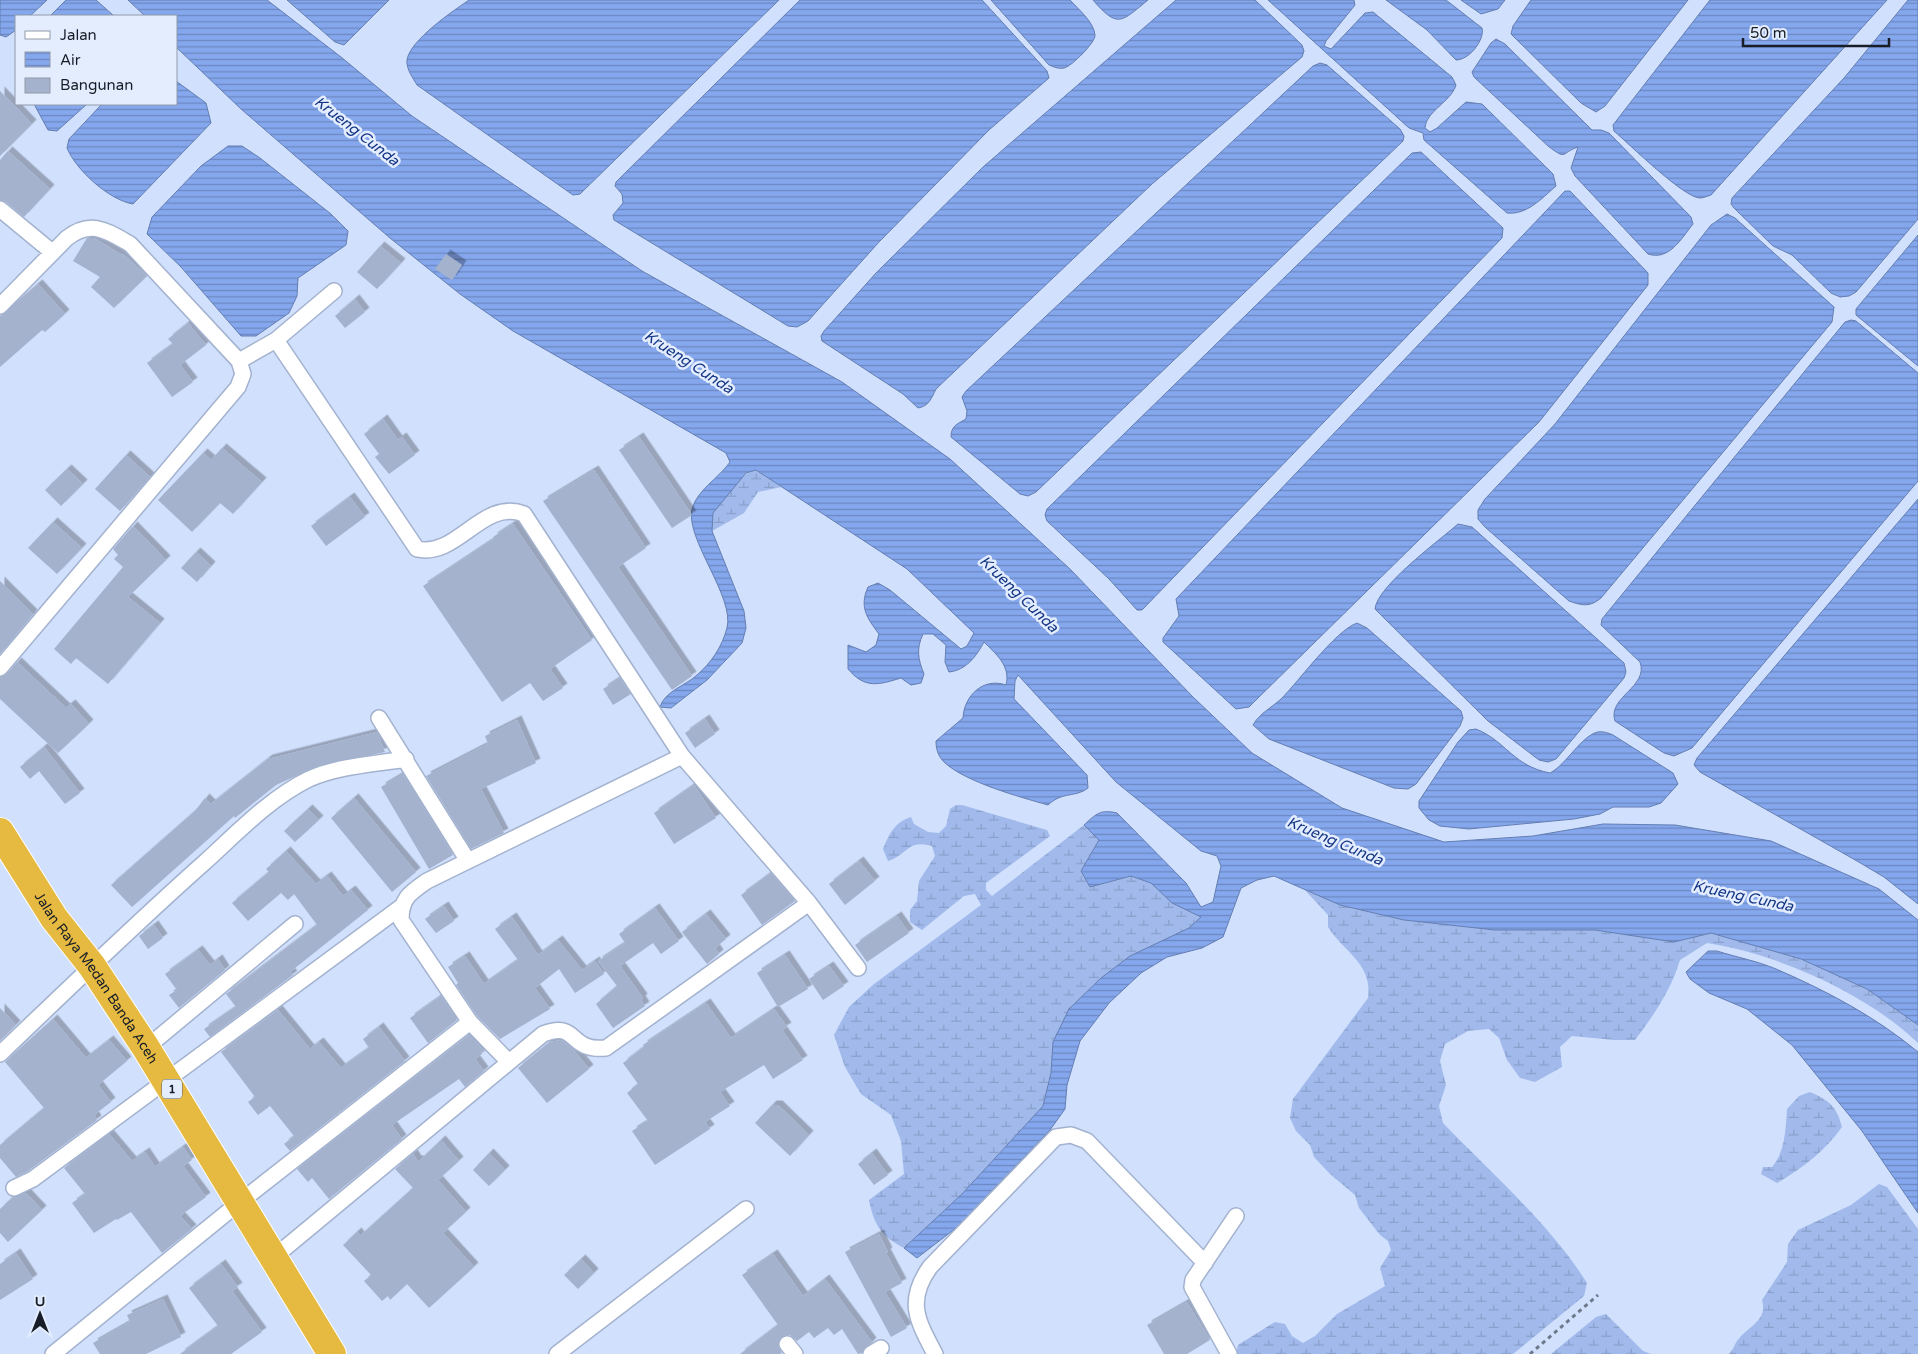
<svg xmlns="http://www.w3.org/2000/svg" width="1918" height="1354" font-family="'Varela Round',sans-serif">
<style>
.wetland{fill:url(#wetland-marsh)}
.water{fill:url(#water-rules);stroke:#647eb2}
.building{fill:#a4b2ce;filter:url(#shadow)}
.lines{fill:none;stroke-linecap:round;stroke-linejoin:round}
.street-casing{stroke:#a3b2ce;stroke-width:18}
.highway-casing{stroke:#fff;stroke-width:30}
.path{stroke:#6f798c;stroke-width:3;stroke-dasharray:4 4;stroke-linecap:butt}
.street{stroke:#fff;stroke-width:15}
.highway{stroke:#e6ba41;stroke-width:28}
.labels{text-anchor:middle;stroke-width:5;stroke-linejoin:round;paint-order:stroke}
.shield{fill:#e3edfe;stroke:#555c68;stroke-width:1}
.shield-label{font-size:12px;font-weight:bold;fill:#181e28}
.street-label{font-size:14px;fill:#181e28;stroke:#e3edfe}
.water-label{font-size:15px;font-style:italic;fill:#153685;stroke:#e3edfe}
</style>
<defs>
<pattern id="wetland-marsh" width="20" height="14" patternUnits="userSpaceOnUse" patternTransform="scale(1.25)"><rect width="20" height="14" fill="#a1baeb"/><path d="M1 5h8M5 5V1M11 12h8M15 12V8" fill="none" stroke="#8a9fca"/></pattern>
<pattern id="water-rules" width="6" height="5" patternUnits="userSpaceOnUse" patternTransform="scale(1.25)"><rect width="6" height="5" fill="#85a7ed"/><path d="M0 2.5h6" fill="none" stroke="#6c87c0"/></pattern>
<filter id="shadow"><feDropShadow dx="4.5" dy="-4.5" stdDeviation="0" flood-color="#0004"/></filter>
</defs>
<rect width="100%" height="100%" fill="#d0e0fd"/>
<path class="wetland" d="M756,470L781,487L758,492L744,513L712,531C712,525 712,516 714,511C722,496 740,474 756,470Z
M956,805H962L1047,830L1050,836L986,883V890L992,896L1084,825L1099,840L1081,871L1090,887L1131,876L1151,883L1172,903L1201,917L1190,928L1130,956L1053,1042L1051,1073L1043,1106L962,1194L904,1248C881,1236 874,1225 869,1200L904,1174L901,1141L891,1115L861,1094L845,1067L834,1035L849,1007L874,984L981,905L975,894L964,896L922,930L910,922V910L917,901L919,881L935,856L932,846C907,839 909,854 888,861L883,849C889,834 895,822 911,817L914,824L928,832L939,833L946,826L950,809Z
M1304,889L1340,905L1404,920L1495,930H1595L1674,942L1711,933L1801,959L1867,989L1918,1025V1043C1866,993 1778,954 1707,943L1680,960C1671,990 1654,1015 1635,1040H1614L1572,1036L1560,1047L1562,1067L1535,1082L1520,1078L1507,1060L1499,1038L1489,1029L1468,1031L1445,1044L1440,1061L1446,1085L1439,1106L1443,1123C1491,1173 1550,1224 1587,1283L1584,1296L1513,1354H1236L1238,1345L1275,1322L1285,1324L1292,1336L1303,1343L1315,1336L1337,1314L1385,1286L1380,1268L1391,1250L1388,1241L1380,1235L1359,1208L1355,1195L1330,1174L1314,1157L1310,1145L1296,1131L1290,1118L1293,1099L1368,998C1373,964 1344,952 1328,927V915Z
M1810,1092C1829,1100 1837,1107 1842,1127C1825,1151 1803,1168 1777,1183L1761,1174L1763,1167H1772C1785,1153 1786,1127 1787,1109L1799,1096Z
M1879,1184L1887,1187L1918,1229V1354H1729C1733,1350 1734,1346 1737,1341C1748,1326 1768,1321 1762,1300L1787,1262L1788,1244L1798,1230L1851,1205Z
M1606,1314L1643,1351L1651,1354H1551L1596,1317Z"/>
<path class="water" d="M0,0H47L30,16H16V30L6,37L0,35Z
M66,0H96L114,16H50Z
M128,0H267L341,57L412,116L642,271L842,382L950,459L1070,569L1193,697L1252,753L1342,808L1444,842L1533,836L1603,824L1675,825L1771,841L1879,889L1918,920V1025L1867,989L1801,959L1711,933L1674,942L1595,930H1495L1404,920L1340,905L1274,876L1257,880L1241,888L1223,937L1202,948L1167,957L1141,973L1109,1003L1080,1041L1067,1085L1065,1109L1050,1130L956,1228L917,1258L904,1248L962,1194L1043,1106L1051,1073L1053,1042L1069,1009L1101,978L1130,956L1189,928L1201,917L1172,903L1151,883L1131,876L1090,887L1081,871L1099,840L1084,825C1096,814 1100,809 1117,813L1186,883L1201,907L1213,902L1221,866L1217,856L1201,851L1116,782L1018,675L1015,681L1014,699L1087,775L1088,788C1075,798 1063,791 1048,805C1020,797 965,782 944,762C938,756 936,749 936,741L963,718C964,696 983,677 1006,685C1011,666 996,654 984,642C976,657 966,670 949,672L945,662L946,645L933,634H923C916,649 918,659 924,674L921,683L911,685L901,678C878,685 865,689 848,669V645L866,652L876,645L879,634C867,618 859,607 868,587L878,583L890,590L961,649L967,646L974,633L907,569L756,470L746,473L713,513L712,531L744,611L746,628L742,643L707,680L671,708L660,707C665,691 685,686 697,675C711,663 722,647 727,628C735,597 685,539 692,509C697,490 719,478 730,462L726,453L513,331L460,294L390,238L241,109L176,47V16H145Z
M287,0H389L344,45L335,42Z
M469,0H779L580,194L573,195L417,85C413,78 406,69 407,60C410,40 453,11 469,0Z
M800,0H982L1047,71L1049,78L989,130L879,242L808,321L797,327L788,326L614,220L613,215L623,203L622,194L615,186L616,182Z
M991,0H1070C1078,9 1094,22 1095,35C1096,42 1071,67 1064,68C1058,69 1054,67 1049,65Z
M1093,0H1148C1121,22 1118,29 1093,0Z
M1176,0H1255L1302,45L1304,51L1302,57L1152,184L936,389C931,399 929,406 918,408L903,394L822,341L821,336L824,331L876,273L983,167Z
M1268,0H1354L1355,5L1326,41L1324,46L1331,49L1365,13L1373,12L1452,77L1456,85C1451,102 1426,111 1425,128L1430,132L1437,128L1466,102L1482,104L1553,174L1556,186C1541,199 1527,215 1507,213L1424,140L1423,133L1409,128Z
M1386,0H1446L1482,28C1485,40 1469,60 1456,60L1427,30Z
M1461,0H1505L1498,9L1481,14Z
M1531,0H1688L1605,106L1596,112L1581,103L1511,34L1513,26Z
M1710,0H1887L1711,195C1708,196 1703,198 1700,198C1684,198 1628,143 1614,131L1613,125Z
M1908,0H1918V219L1856,292L1849,296L1840,297L1831,293L1792,255L1773,246L1734,208L1731,204L1732,198L1844,78Z
M1496,39L1505,44L1592,130H1601L1609,133L1691,217L1693,224C1681,239 1669,261 1648,254L1575,176L1571,168L1578,147C1560,153 1568,161 1548,146L1474,77L1472,72L1491,43Z
M1320,63L1327,65L1400,129L1404,136L1403,141L1036,492L1028,496L1020,494L951,437C951,426 957,424 966,419L967,411L962,397L966,391L1313,66Z
M176,81L206,103L211,123L133,204C109,200 76,170 67,148L69,139L102,104H176Z
M34,104H87L57,131L48,130Z
M228,146H242L260,158L331,214L348,231L346,245L298,278L297,296L289,313L256,336H241L181,267L147,234L152,217L201,166Z
M1421,152L1503,228L1502,238L1142,610H1137L1109,579L1047,521L1045,515L1047,509L1412,153Z
M1565,191H1570L1648,273V285L1539,422L1254,702L1249,707L1236,709L1163,642V638L1179,616L1176,599Z
M1727,214L1735,218L1834,307L1832,322L1601,598C1590,607 1583,606 1569,601L1485,527L1478,519V510L1485,499L1555,424L1711,225Z
M1918,235V366L1856,315V309Z
M1851,320L1856,321L1918,373V481L1692,748L1674,756L1664,753L1615,721C1607,697 1649,687 1640,662L1601,625L1602,619L1845,322Z
M1918,499V904L1884,877L1857,861L1700,772L1694,765L1697,758Z
M1458,524L1472,527L1624,663L1626,672L1624,678L1556,759L1548,762L1539,760L1488,721L1375,609C1377,586 1440,540 1458,524Z
M1357,623L1367,628L1461,711L1463,718L1460,726L1416,784L1408,789L1394,788L1269,739L1253,725C1259,714 1271,708 1281,699C1299,681 1335,631 1357,623Z
M1476,729C1506,741 1513,766 1550,773C1566,765 1582,735 1598,732C1602,731 1609,733 1613,735L1673,773L1678,784L1661,803L1649,807H1613L1600,814L1574,819L1469,829L1440,826L1429,820L1419,808V801L1458,742L1469,730Z
M1708,951H1717C1736,957 1757,961 1776,969C1827,991 1876,1017 1918,1052V1213L1862,1131L1792,1045L1747,1009L1709,993L1690,979L1686,972Z"/>
<path class="building" d="M0,91L32,124L0,156Z
M8,151L50,189L24,217L6,202L0,200V160Z
M87,238H94L122,255L123,254L147,276L114,308L91,287L100,277L73,261Z
M380,246L401,263L377,289L357,272Z
M446,254L462,265L452,280L435,269Z
M38,284L65,314L45,332L42,330L0,367V316Z
M355,299L365,312L345,328L335,316Z
M188,323L206,345L180,365L193,382L172,397L147,363L173,344L168,339Z
M383,419L398,440L402,437L415,455L389,474L375,457L379,454L364,434Z
M639,437L692,515L672,528L619,450Z
M222,448L262,482L233,514L220,503L192,532L158,500L203,453L211,460Z
M126,455L150,477L120,511L95,489Z
M67,469L83,484L61,506L45,490Z
M594,470L646,548L618,567L692,676L672,690L543,501Z
M350,497L365,517L326,546L311,526Z
M53,522L82,548L57,574L28,548Z
M513,524L592,640L550,669L563,688L543,701L530,683L502,702L423,586L494,539L493,537Z
M133,526L166,560L128,597L160,623L108,684L76,658L71,664L54,649L123,567L114,559L118,555L113,549Z
M196,552L211,566L197,582L181,568Z
M0,581L33,614L0,654Z
M17,662L66,708L71,704L89,724L58,753L0,699V677L7,674Z
M620,678L631,694L613,705L603,689Z
M705,719L715,734L695,748L685,733Z
M517,720L536,763L481,789L504,833L471,849L426,776L488,744L485,736Z
M377,732L385,752L318,766L276,785L235,818L234,816L132,907L111,885L195,811L205,798L211,804L268,759Z
M44,747L80,793L65,804L39,771L30,779L20,767Z
M403,774L453,855L429,869L381,787Z
M694,785L716,818L674,844L654,813Z
M354,798L416,872L392,892L331,818Z
M308,809L319,820L295,842L284,831Z
M286,851L316,884L327,876L343,896L351,890L368,910L290,972L293,975L210,1037L204,1029L236,1007L226,994L317,925L294,894L288,900L281,893L248,921L232,903L269,872L266,869Z
M859,861L875,881L845,905L829,884Z
M771,873L795,901L762,925L741,895Z
M444,906L454,921L436,933L425,919Z
M655,908L679,941L661,954L653,943L620,966L643,998L641,1000L645,1006L613,1028L596,1004L617,986L598,961L625,943L619,934Z
M706,914L726,939L715,948L719,954L707,964L682,932Z
M897,916L909,933L867,962L855,945Z
M512,917L538,955L558,940L582,970L595,961L604,974L575,993L559,969L535,988L550,1009L500,1039L477,1016L456,985L458,983L448,967L465,956L484,984L518,960L495,929Z
M154,925L163,938L148,949L139,936Z
M198,950L210,965L218,959L225,970L179,1008L169,995L177,990L165,974Z
M785,955L808,989L778,1007L757,973Z
M829,966L844,986L823,1000L809,979Z
M441,996L457,1020L428,1043L410,1018Z
M706,1003L731,1038L774,1009L787,1027L782,1030L803,1060L773,1079L764,1065L720,1092L730,1106L705,1122L710,1129L655,1165L632,1131L648,1121L627,1093L638,1084L623,1063L644,1047L643,1045Z
M0,1008L16,1025L0,1041Z
M278,1010L310,1049L319,1042L341,1068L369,1048L363,1039L379,1027L405,1061L290,1151L284,1144L294,1136L270,1106L258,1115L248,1102L255,1097L221,1052Z
M53,1019L86,1058L109,1040L127,1061L98,1085L111,1102L94,1115L97,1120L28,1171L16,1177L0,1158V1145L44,1108L5,1062Z
M469,1035L484,1050L481,1051L482,1054L475,1059L484,1071L465,1087L459,1079L392,1125L402,1139L329,1199L312,1178L308,1182L297,1169Z
M561,1040L572,1048L589,1069L547,1103L518,1068L550,1042Z
M772,1105H778L809,1135L790,1156L755,1123Z
M109,1134L132,1161L145,1152L155,1167L183,1147L192,1160L183,1166L206,1197L180,1216L192,1229L162,1253L131,1212L117,1220L116,1219L94,1233L72,1203L85,1194L64,1168Z
M441,1140L459,1161L438,1180L466,1212L443,1233L474,1267L429,1308L407,1284L390,1300L388,1296L382,1301L364,1281L371,1275L343,1245L357,1232L360,1236L413,1188L395,1169L413,1154L417,1160H420Z
M489,1153L505,1170L489,1186L473,1170Z
M872,1153L888,1175L874,1185L858,1164Z
M26,1193L42,1210L8,1242L0,1233V1209L13,1197Z
M879,1234L888,1252L886,1253L902,1283L885,1292L907,1328L891,1337L845,1252Z
M16,1253L33,1279L0,1300V1264Z
M773,1254L803,1296L825,1279L872,1342L862,1353L858,1354L842,1329L834,1335L828,1328L814,1338L809,1332L797,1341L790,1335L782,1336L778,1345L782,1353L780,1354H740L778,1325L742,1275Z
M581,1259L594,1273L578,1289L564,1275Z
M221,1264L238,1287L232,1291L262,1332L231,1354H180L218,1326L189,1288Z
M163,1299L181,1337L146,1354H100L93,1343L130,1322L127,1315Z
M1187,1302L1210,1340L1187,1354H1164L1147,1325Z"/>
<g class="lines">
<defs>
<path id="street" d="M0,209L52,252
M0,306L67,238C91,219 107,231 130,244L239,361L243,374L238,387L0,668
M276,340L417,549C458,558 482,498 524,514L682,756L809,903L858,968
M239,361L276,340L334,291
M379,718L468,861
M146,1048L295,924
M0,1054C68,989 135,924 205,862C237,833 270,798 309,779C338,766 375,764 406,759
M509,1062L470,1022L401,920C401,898 410,893 427,881L682,756
M14,1188L33,1179L401,907
M273,1258L543,1034C579,1020 567,1052 606,1048L809,903
M787,1344L795,1354
M53,1354L240,1202L470,1022
M557,1354L746,1209
M871,1354L881,1348
M935,1354C917,1320 906,1301 930,1267L1056,1137L1071,1135L1087,1141L1205,1263
M1229,1354L1192,1287L1193,1280L1236,1216"/>
<g id="highway">
<path id="s1" d="M0,832L54,918L92,966L146,1048L332,1354"/>
</g>
</defs>
<use href="#street" class="street-casing"/>
<use href="#highway" class="highway-casing"/>
<path class="path" d="M1530,1354L1598,1295"/>
<use href="#street" class="street"/>
<use href="#highway" class="highway"/>
</g>
<g class="labels">
<rect class="shield" x="162" y="1079.5" width="20" height="19" rx="4"/>
<g class="shield-label">
<text x="172" y="1093">1</text>
</g>
<g class="street-label">
<text dy="5" stroke="none"><textPath href="#s1" startOffset="175">Jalan Raya Medan Banda Aceh</textPath></text>
</g>
<g class="water-label">
<text transform="translate(357 131) rotate(38)" y="5">Krueng Cunda</text>
<text transform="translate(689 362) rotate(33)" y="5">Krueng Cunda</text>
<text transform="translate(1019 594) rotate(44)" y="5">Krueng Cunda</text>
<text transform="translate(1335 841) rotate(23)" y="5">Krueng Cunda</text>
<text transform="translate(1743 896) rotate(12)" y="5">Krueng Cunda</text>
</g>
</g>
<rect x="15" y="15" width="162" height="90" fill="#e3edfe" stroke="#929aa8"/>
<rect x="25" y="31" width="25" height="8" fill="#ffffff" stroke="#929aa8"/>
<text x="60" y="40" font-size="15" fill="#181e28">Jalan</text>
<rect x="25" y="52" width="25" height="15" fill="url(#water-rules)" stroke="#929aa8"/>
<text x="60" y="65" font-size="15" fill="#181e28">Air</text>
<rect x="25" y="78" width="25" height="15" fill="#a4b2ce" stroke="#929aa8"/>
<text x="60" y="90" font-size="15" fill="#181e28">Bangunan</text>
<g transform="translate(40 1314)" stroke="#e3edfe" stroke-width="4" paint-order="stroke">
<path d="M0-4L9 19L0 12L-9 19Z" fill="#181e28"/>
<text y="-8" font-size="14" font-weight="bold" text-anchor="middle" fill="#181e28">U</text>
</g>
<path d="M1743 38v8h146v-8" fill="none" stroke="#181e28" stroke-width="2.5"/>
<text x="1750" y="38" font-size="15" fill="#181e28" stroke="#e3edfe" stroke-width="4" paint-order="stroke">50 m</text>
</svg>
